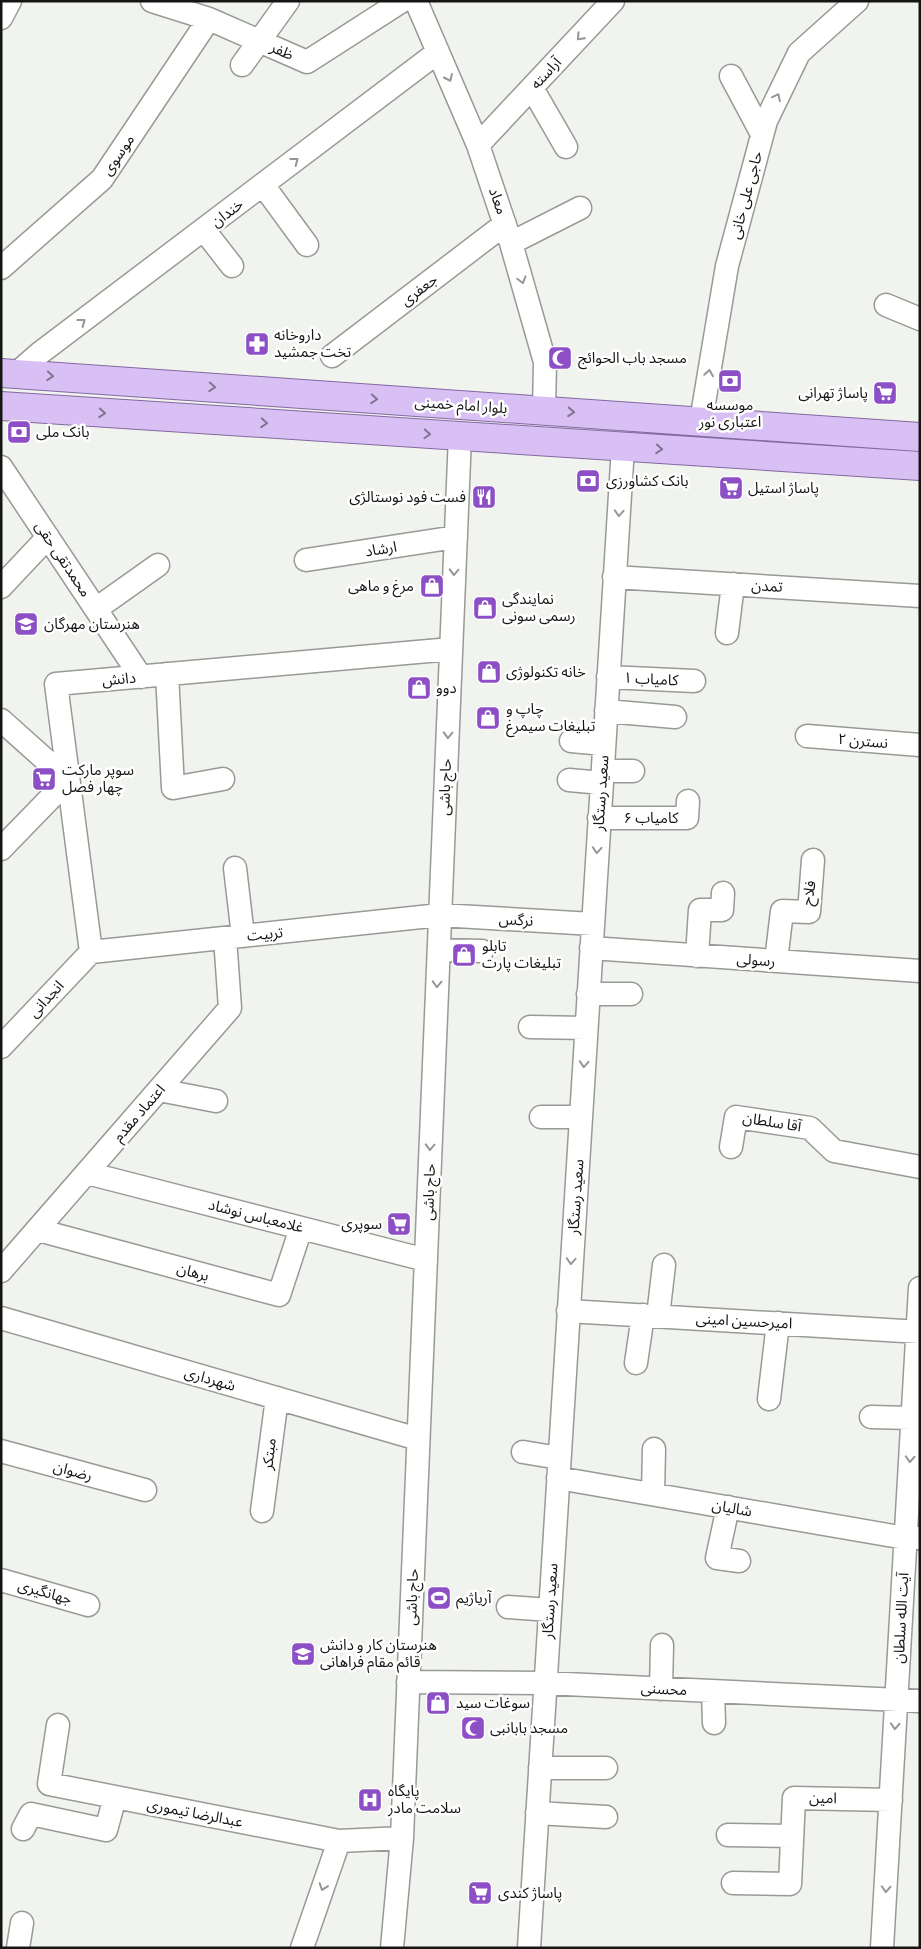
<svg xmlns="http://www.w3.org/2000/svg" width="921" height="1949" font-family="Manrope,'Noto Sans Arabic',sans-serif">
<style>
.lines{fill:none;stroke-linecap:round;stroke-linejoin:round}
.minor-casing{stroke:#989a95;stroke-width:25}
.major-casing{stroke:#8369a1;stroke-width:30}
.minor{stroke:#fff;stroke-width:22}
.major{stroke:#d8c0f4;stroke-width:28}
.oneway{stroke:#969695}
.oneway2{stroke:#80748f}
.labels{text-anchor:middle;stroke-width:5;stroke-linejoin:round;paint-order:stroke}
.street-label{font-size:15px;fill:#151614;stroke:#fff}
.poi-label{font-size:15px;fill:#151614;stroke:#fff;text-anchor:start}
</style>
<rect width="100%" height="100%" fill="#f1f3ee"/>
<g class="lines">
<defs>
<path id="minor" d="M152,1L209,19L307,62L402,1
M416,1L478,145L511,243L545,362L544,410
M1,18L10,1
M242,65L288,1
M731,76L762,134
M532,88L566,147
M478,145L613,1
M263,185L307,245
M204,230L232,266
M511,243L580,208
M1,268L102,179L209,19
M886,305L920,319
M332,356L505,224
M16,374L40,353L438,52
M701,421L727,266L766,121L799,53L857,1
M1,467L141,677
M306,560L456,537
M614,577L920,596
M1,587L48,537
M96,609L158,565
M727,633L733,584
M167,674L173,788L223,779
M608,677L694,681
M606,711L675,717
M1,720L68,780L1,849
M807,736L920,745
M571,741L604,744
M603,771H633
M569,780L602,783
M599,818H687L688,801
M235,868L243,936
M591,948L920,971
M439,950L482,951
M91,952L56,684L451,649
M91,952L440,915L593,924
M697,956L700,910H722L723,893
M776,961L782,911L809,912L813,860
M588,994H631
M530,1027L586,1028
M1,1047L91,952
M159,1090L216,1101
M541,1117H581
M731,1147L736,1117L810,1128L834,1151L920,1167
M87,1173L426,1260
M38,1230L279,1295L301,1228
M1,1271L230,1008L225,938
M568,1311L920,1332
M658,1316L664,1265
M1,1318L418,1439
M636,1363L643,1315
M769,1399L778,1323
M871,1417L912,1418
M1,1451L145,1490
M523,1452L559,1458
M558,1478L905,1538H919
M653,1494L654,1449
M728,1507L717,1558L739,1561
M262,1511L277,1398
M1,1580L88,1605
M508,1607L550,1610
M408,1682L545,1683L920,1701
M661,1689L662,1645
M713,1692L714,1723
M58,1725L49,1784L339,1841L402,1838
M540,1768H606
M537,1813L606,1817
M23,1829L31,1814L106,1830L115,1797
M728,1835L792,1836
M733,1883L790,1884L794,1798L891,1800
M18,1948L22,1923
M302,1948L339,1841
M392,1948L402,1838L460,436
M529,1948L623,447
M882,1948L920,1288"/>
<path id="major" d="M1,373L920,437
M1,406L920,466"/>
</defs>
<use href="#minor" class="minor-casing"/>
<use href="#major" class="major-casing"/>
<use href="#minor" class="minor"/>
<use href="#major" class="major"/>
</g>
<defs><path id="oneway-chevron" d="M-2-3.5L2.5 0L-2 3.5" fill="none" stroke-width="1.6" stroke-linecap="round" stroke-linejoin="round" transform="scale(1.25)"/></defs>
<g class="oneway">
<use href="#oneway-chevron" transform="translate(580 37) rotate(133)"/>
<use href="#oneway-chevron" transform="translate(449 78) rotate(66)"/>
<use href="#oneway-chevron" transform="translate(777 97) rotate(-64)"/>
<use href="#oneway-chevron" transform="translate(295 161) rotate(-37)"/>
<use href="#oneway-chevron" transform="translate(522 280) rotate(74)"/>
<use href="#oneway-chevron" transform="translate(82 322) rotate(-37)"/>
<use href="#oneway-chevron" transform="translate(709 373) rotate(-81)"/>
<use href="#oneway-chevron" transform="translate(619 513) rotate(94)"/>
<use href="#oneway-chevron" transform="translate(454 572) rotate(92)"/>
<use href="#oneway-chevron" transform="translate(448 735) rotate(92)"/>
<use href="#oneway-chevron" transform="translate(597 850) rotate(94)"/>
<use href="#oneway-chevron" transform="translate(437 984) rotate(92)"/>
<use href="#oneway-chevron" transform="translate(584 1064) rotate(94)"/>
<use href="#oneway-chevron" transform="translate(430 1147) rotate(92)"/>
<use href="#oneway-chevron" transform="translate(571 1261) rotate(94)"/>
<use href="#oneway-chevron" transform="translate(910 1459) rotate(93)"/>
<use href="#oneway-chevron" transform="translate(895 1726) rotate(93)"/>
<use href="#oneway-chevron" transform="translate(323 1887) rotate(109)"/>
<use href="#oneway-chevron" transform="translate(886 1889) rotate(93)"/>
</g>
<g class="oneway2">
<use href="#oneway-chevron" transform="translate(50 376) rotate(4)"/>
<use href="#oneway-chevron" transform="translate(212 387) rotate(4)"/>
<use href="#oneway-chevron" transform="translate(374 399) rotate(4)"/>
<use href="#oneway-chevron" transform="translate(571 412) rotate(4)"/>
<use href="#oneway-chevron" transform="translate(102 413) rotate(4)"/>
<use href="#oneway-chevron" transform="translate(264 423) rotate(4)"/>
<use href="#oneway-chevron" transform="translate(427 434) rotate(3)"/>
<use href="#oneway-chevron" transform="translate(659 449) rotate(4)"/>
</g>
<defs>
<symbol id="pharmacy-square" viewBox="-11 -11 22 22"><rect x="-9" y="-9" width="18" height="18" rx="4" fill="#8c4fc6" stroke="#fff"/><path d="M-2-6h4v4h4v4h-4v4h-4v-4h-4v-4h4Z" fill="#fff"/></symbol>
<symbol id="mosque-square" viewBox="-11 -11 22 22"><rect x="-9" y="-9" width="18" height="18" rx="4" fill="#8c4fc6" stroke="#fff"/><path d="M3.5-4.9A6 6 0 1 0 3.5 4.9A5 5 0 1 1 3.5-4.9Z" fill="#fff"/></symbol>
<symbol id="bank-square" viewBox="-11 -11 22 22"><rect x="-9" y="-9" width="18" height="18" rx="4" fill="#8c4fc6" stroke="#fff"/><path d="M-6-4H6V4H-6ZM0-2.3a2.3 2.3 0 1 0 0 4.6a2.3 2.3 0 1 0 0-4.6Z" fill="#fff"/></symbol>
<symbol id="supermarket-square" viewBox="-11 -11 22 22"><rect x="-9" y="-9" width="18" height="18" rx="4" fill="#8c4fc6" stroke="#fff"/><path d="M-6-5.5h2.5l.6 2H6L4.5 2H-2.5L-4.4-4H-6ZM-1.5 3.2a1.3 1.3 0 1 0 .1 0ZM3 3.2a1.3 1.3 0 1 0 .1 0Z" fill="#fff"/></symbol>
<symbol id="restaurant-square" viewBox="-11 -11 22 22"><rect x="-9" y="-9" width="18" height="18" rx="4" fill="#8c4fc6" stroke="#fff"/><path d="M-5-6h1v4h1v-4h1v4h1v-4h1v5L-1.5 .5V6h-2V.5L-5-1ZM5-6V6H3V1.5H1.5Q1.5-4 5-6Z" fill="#fff"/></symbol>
<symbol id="shop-square" viewBox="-11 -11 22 22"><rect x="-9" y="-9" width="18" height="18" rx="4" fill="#8c4fc6" stroke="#fff"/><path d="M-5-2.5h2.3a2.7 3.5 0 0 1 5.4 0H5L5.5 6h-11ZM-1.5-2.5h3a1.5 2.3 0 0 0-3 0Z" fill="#fff"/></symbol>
<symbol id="school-square" viewBox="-11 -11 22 22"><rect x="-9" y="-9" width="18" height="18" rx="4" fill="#8c4fc6" stroke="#fff"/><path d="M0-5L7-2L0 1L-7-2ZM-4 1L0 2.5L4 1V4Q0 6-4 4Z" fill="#fff"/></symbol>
<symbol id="stadium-square" viewBox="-11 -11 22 22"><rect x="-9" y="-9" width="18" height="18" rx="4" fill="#8c4fc6" stroke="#fff"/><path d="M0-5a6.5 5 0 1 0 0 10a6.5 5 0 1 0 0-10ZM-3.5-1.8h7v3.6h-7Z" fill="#fff"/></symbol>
<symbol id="hospital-square" viewBox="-11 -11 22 22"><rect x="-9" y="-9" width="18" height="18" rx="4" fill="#8c4fc6" stroke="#fff"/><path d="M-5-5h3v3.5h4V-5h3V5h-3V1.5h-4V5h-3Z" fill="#fff"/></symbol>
</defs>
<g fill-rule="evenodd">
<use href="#pharmacy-square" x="243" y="330" width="28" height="28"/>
<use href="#mosque-square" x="546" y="344" width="28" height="28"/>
<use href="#bank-square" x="716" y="367" width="28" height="28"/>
<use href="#supermarket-square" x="871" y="379" width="28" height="28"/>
<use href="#bank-square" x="5" y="418" width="28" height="28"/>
<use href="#bank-square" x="574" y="467" width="28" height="28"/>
<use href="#supermarket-square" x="717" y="474" width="28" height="28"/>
<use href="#restaurant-square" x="470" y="483" width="28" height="28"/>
<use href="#shop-square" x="418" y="572" width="28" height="28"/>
<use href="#shop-square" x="471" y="594" width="28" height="28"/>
<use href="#school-square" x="12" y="610" width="28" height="28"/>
<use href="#shop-square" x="475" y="658" width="28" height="28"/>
<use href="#shop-square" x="405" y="674" width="28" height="28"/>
<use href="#shop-square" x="474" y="704" width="28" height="28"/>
<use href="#supermarket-square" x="30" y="765" width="28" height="28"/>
<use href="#shop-square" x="450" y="941" width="28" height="28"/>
<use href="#supermarket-square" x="385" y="1210" width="28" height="28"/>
<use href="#stadium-square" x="425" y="1584" width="28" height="28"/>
<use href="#school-square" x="289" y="1640" width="28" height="28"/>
<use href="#shop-square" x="424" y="1689" width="28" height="28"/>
<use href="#mosque-square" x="459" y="1714" width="28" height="28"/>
<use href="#hospital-square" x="356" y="1786" width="28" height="28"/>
<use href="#supermarket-square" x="466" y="1879" width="28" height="28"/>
</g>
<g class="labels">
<g class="street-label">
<text transform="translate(282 51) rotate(24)" y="5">ظفر</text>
<text transform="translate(546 73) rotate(-47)" y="5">آراسته</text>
<text transform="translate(118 155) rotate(-56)" y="5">موسوی</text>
<text transform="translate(746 195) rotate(-75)" y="5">حاجی علی خانی</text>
<text transform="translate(498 201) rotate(71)" y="5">معاد</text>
<text transform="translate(227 213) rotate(-37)" y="5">خندان</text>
<text transform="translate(419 290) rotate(-37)" y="5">جعفری</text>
<text transform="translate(461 405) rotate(4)" y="5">بلوار امام خمینی</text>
<text transform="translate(381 549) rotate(-9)" y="5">ارشاد</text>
<text transform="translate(63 559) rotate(56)" y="5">محمدتقی حقی</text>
<text transform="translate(767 586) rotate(3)" y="5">تمدن</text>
<text transform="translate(119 679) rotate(-5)" y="5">دانش</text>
<text transform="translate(651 679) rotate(3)" y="5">کامیاب ۱</text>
<text transform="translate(863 741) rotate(5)" y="5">نسترن ۲</text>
<text transform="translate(445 787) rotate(-88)" y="5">حاج باشی</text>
<text transform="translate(601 793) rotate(-86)" y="5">سعید رستگار</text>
<text x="651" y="823">کامیاب ۶</text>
<text transform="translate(809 893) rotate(-81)" y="5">فلاح</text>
<text transform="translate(516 920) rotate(3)" y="5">نرگس</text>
<text transform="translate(265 934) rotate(-6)" y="5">تربیت</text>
<text transform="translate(756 960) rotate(4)" y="5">رسولی</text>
<text transform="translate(46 999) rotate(-47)" y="5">انجدانی</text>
<text transform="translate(139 1113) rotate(-49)" y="5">اعتماد مقدم</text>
<text transform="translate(772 1122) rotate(9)" y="5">آقا سلطان</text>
<text transform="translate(429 1192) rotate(-88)" y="5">حاج باشی</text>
<text transform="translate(576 1197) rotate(-86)" y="5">سعید رستگار</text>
<text transform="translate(256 1216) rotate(14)" y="5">غلامعباس نوشاد</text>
<text transform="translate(193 1272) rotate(15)" y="5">برهان</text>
<text transform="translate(744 1321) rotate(3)" y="5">امیرحسین امینی</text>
<text transform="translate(210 1379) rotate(16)" y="5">شهرداری</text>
<text transform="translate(269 1454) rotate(-83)" y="5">مبتکر</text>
<text transform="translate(73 1471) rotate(15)" y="5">رضوان</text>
<text transform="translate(732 1508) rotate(10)" y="5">شالیان</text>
<text transform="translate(45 1592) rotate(16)" y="5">جهانگیری</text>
<text transform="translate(412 1597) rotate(-88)" y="5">حاج باشی</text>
<text transform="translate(550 1601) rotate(-86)" y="5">سعید رستگار</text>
<text transform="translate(901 1618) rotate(-87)" y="5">آیت الله سلطان</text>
<text transform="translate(664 1689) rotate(3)" y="5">محسنی</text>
<text transform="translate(823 1798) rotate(1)" y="5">امین</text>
<text transform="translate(195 1813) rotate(11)" y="5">عبدالرضا تیموری</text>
</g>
<g class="poi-label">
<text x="274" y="340">داروخانه<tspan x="274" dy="17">تخت جمشید</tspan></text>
<text x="578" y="363">مسجد باب الحوائج</text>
<text x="868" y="398" text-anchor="end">پاساژ تهرانی</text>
<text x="730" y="410" text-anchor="middle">موسسه<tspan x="730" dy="17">اعتباری نور</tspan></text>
<text x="36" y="437">بانک ملی</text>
<text x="606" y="486">بانک کشاورزی</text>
<text x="748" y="493">پاساژ استیل</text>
<text x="466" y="502" text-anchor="end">فست فود نوستالژی</text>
<text x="414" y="591" text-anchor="end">مرغ و ماهی</text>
<text x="502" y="604">نمایندگی<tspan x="502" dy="17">رسمی سونی</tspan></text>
<text x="44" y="629">هنرستان مهرگان</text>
<text x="506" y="677">خانه تکنولوژی</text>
<text x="436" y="693">دوو</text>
<text x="506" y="714">چاپ و<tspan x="506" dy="17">تبلیغات سیمرغ</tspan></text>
<text x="62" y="775">سوپر مارکت<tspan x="62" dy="17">چهار فصل</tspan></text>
<text x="482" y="951">تابلو<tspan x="482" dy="17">تبلیغات پارت</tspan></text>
<text x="382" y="1229" text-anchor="end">سوپری</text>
<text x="456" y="1603">آریاژیم</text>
<text x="320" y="1650">هنرستان کار و دانش<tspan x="320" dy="17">قائم مقام فراهانی</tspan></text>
<text x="456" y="1708">سوغات سید</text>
<text x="490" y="1733">مسجد بابانبی</text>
<text x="388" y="1796">پایگاه<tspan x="388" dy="17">سلامت مادر</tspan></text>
<text x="498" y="1898">پاساژ کندی</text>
</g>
</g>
<rect width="921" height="1949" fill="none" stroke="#151614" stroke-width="5"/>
</svg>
